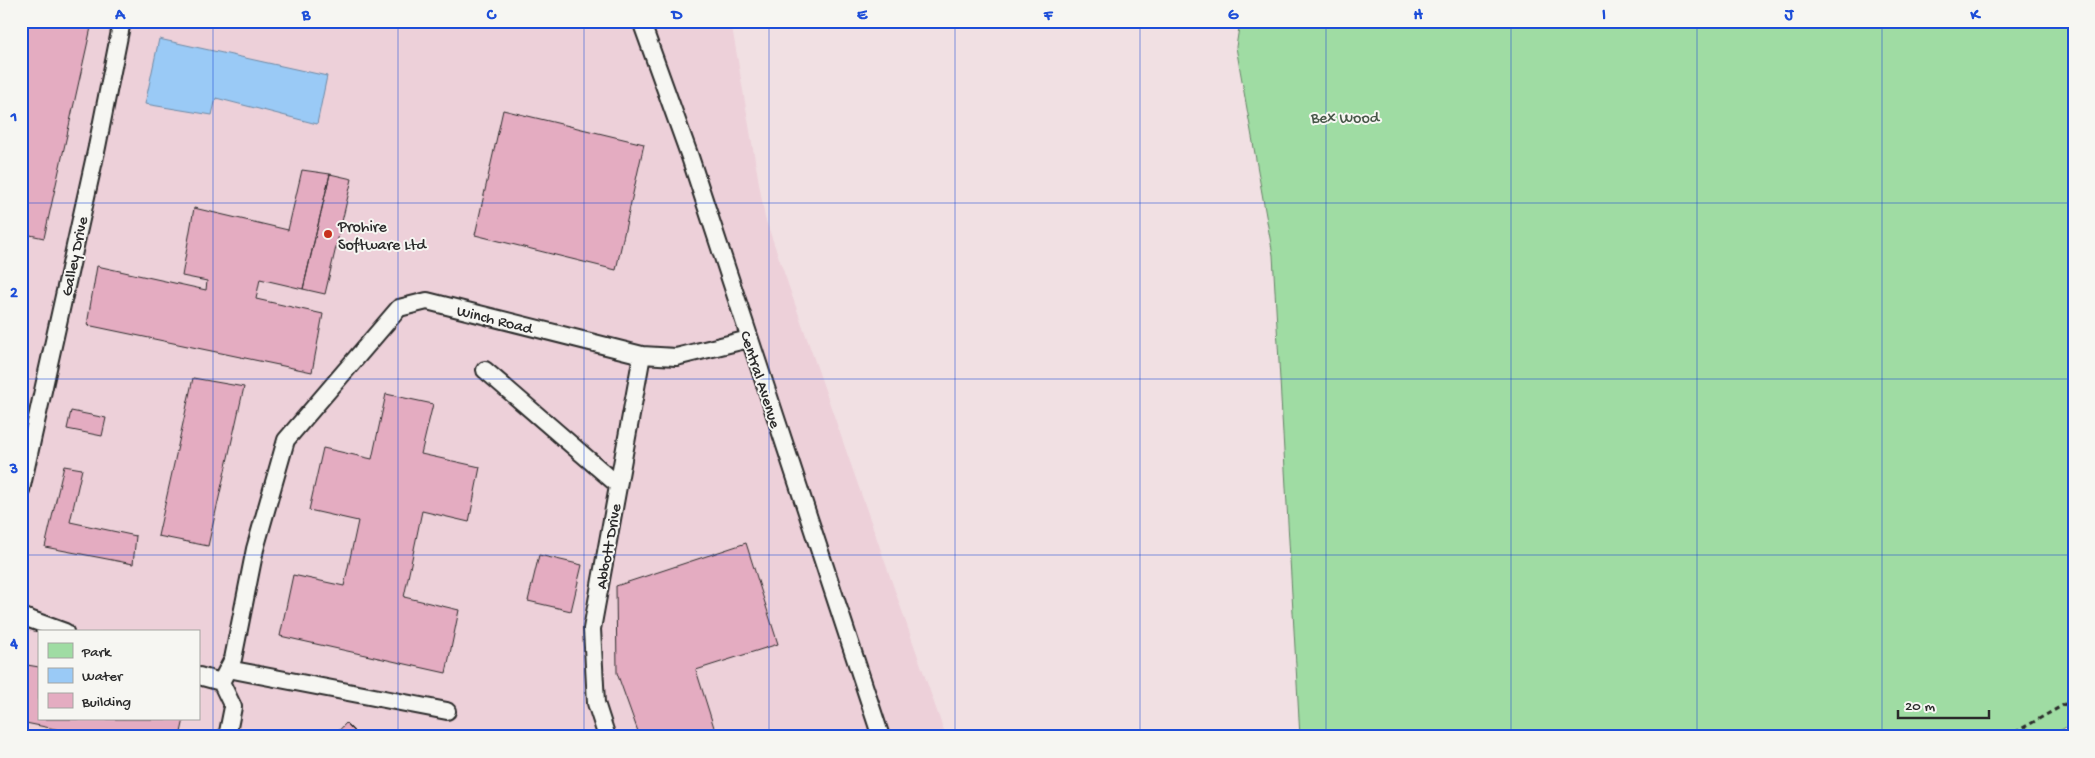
<svg xmlns="http://www.w3.org/2000/svg" width="2095" height="758" font-family="'Gochi Hand',sans-serif">
<style>
.built{fill:#edd0d9;fill-rule:evenodd}
.green{fill:#9fdca3;stroke:#658467}
.water{fill:#9acaf6;stroke:#6e8aa5}
.building{fill:#e4acc1;stroke:#2b2b2b}
.lines{fill:none;stroke-linecap:round;stroke-linejoin:round}
.lane-casing{stroke:#2b2b2b;stroke-width:20}
.path{stroke:#2b2b2b;stroke-width:3;stroke-dasharray:5 4;stroke-linecap:butt}
.lane{stroke:#f6f6f2;stroke-width:16}
.grid{fill:none;stroke:#1d4ed8;stroke-width:1;stroke-opacity:0.55}
.poi-dot{fill:#c8321e;stroke:#f6f6f2;stroke-width:2}
.labels{text-anchor:middle;stroke-width:4;stroke-linejoin:round;paint-order:stroke}
.park-label{font-size:16px;fill:#485749;stroke:#f6f6f2}
.poi-label{font-size:16px;fill:#2b2b2b;stroke:#f6f6f2;text-anchor:start}
.street-label{font-size:16px;fill:#2b2b2b;stroke:#f6f6f2}
.neatline{fill:none;stroke:#1d4ed8;stroke-width:2}
.grid-label{font-size:16px;text-anchor:middle;font-weight:bold;fill:#1d4ed8}
</style>
<rect width="100%" height="100%" fill="#f1e0e3"/>
<filter id="ink" filterUnits="userSpaceOnUse"><feTurbulence type="fractalNoise" baseFrequency=".02" numOctaves="2"/><feDisplacementMap in="SourceGraphic" scale="10" xChannelSelector="R" yChannelSelector="G"/><feConvolveMatrix kernelMatrix="1 2 1 2 8 2 1 2 1" color-interpolation-filters="sRGB"/></filter>
<g filter="url(#ink)">
<path class="built" d="M21,21H731L765,218L946,737H21ZM39,632H199V719H39Z"/>
<path class="green" d="M1240,21H2074V723L2047,737H1300L1273,255L1236,47Z"/>
<path class="water" d="M159,39L327,76L317,124L216,98L212,115L145,104Z"/>
<path class="building" d="M21,21H83L92,23L44,238L21,233Z
M503,110L644,144L616,270L475,235Z
M302,170L330,174L303,289L260,279L256,299L323,314L312,372L87,325L97,266L206,290L207,281L182,276L194,208L288,230Z
M330,174L352,179L325,294L303,289Z
M193,378L244,387L208,546L158,536Z
M386,394L433,404L421,454L480,467L469,522L422,511L404,597L459,610L446,673L280,636L293,575L344,586L358,521L309,510L323,448L372,459Z
M71,411L106,418L102,436L67,429Z
M64,466L82,469L70,522L136,536L133,564L45,547Z
M746,543L778,644L696,670L717,737H640L617,673L616,586Z
M539,555L582,565L571,611L528,601Z
M21,664L39,667V719H184L180,737H94L21,722Z
M346,723L360,737H333Z"/>
<g class="lines">
<defs>
<path id="lane" d="M641,21L690,157L881,737
M485,370L618,485
M21,490L97,147L122,21
M21,616L65,632
M228,669L447,711
M199,676L221,682
M221,682L233,659L255,549L286,440L399,308L427,301L642,355L676,357L749,339
M221,682L233,707L227,737
M607,737L596,703L592,629L642,355"/>
</defs>
<use href="#lane" class="lane-casing"/>
<path class="path" d="M2007,737L2074,699"/>
<use href="#lane" class="lane"/>
</g>
</g>
<path class="grid" d="M213,21V737M398,21V737M584,21V737M769,21V737M955,21V737M1140,21V737M1326,21V737M1511,21V737M1697,21V737M1882,21V737M21,203H2074M21,379H2074M21,555H2074"/>
<circle class="poi-dot" cx="328" cy="234" r="5"/>
<g class="labels">
<g class="park-label">
<text x="1345" y="122">Bex Wood</text>
</g>
<g class="poi-label">
<text x="338" y="231">Prohire<tspan x="338" dy="18">Software Ltd</tspan></text>
</g>
<g class="street-label">
<text transform="translate(73 256) rotate(-78)" y="6">Galley Drive</text>
<text transform="translate(495 318) rotate(14)" y="6">Winch Road</text>
<text transform="translate(762 379) rotate(72)" y="6">Central Avenue</text>
<text transform="translate(607 546) rotate(-80)" y="6">Abbott Drive</text>
</g>
</g>
<rect width="2095" height="758" fill="none" stroke="#f6f6f2" stroke-width="55"/>
<rect x="38" y="630" width="162" height="90" fill="#f6f6f2" stroke="#a5a5a2"/>
<rect x="48" y="643" width="25" height="15" fill="#9fdca3" stroke="#a5a5a2"/>
<text x="82" y="656" font-size="15" fill="#2b2b2b">Park</text>
<rect x="48" y="668" width="25" height="15" fill="#9acaf6" stroke="#a5a5a2"/>
<text x="82" y="680" font-size="15" fill="#2b2b2b">Water</text>
<rect x="48" y="693" width="25" height="15" fill="#e4acc1" stroke="#a5a5a2"/>
<text x="82" y="706" font-size="15" fill="#2b2b2b">Building</text>
<path d="M1898 710v8h91v-8" fill="none" stroke="#2b2b2b" stroke-width="2.5"/>
<text x="1905" y="710" font-size="15" fill="#2b2b2b" stroke="#f6f6f2" stroke-width="4" paint-order="stroke">20 m</text>
<rect x="28" y="28" width="2040" height="702" class="neatline"/>
<g class="grid-label">
<text x="120" y="19">A</text>
<text x="306" y="19">B</text>
<text x="491" y="19">C</text>
<text x="677" y="19">D</text>
<text x="862" y="19">E</text>
<text x="1048" y="19">F</text>
<text x="1233" y="19">G</text>
<text x="1418" y="19">H</text>
<text x="1604" y="19">I</text>
<text x="1789" y="19">J</text>
<text x="1975" y="19">K</text>
<text x="14" y="121">1</text>
<text x="14" y="297">2</text>
<text x="14" y="473">3</text>
<text x="14" y="648">4</text>
</g>
</svg>
